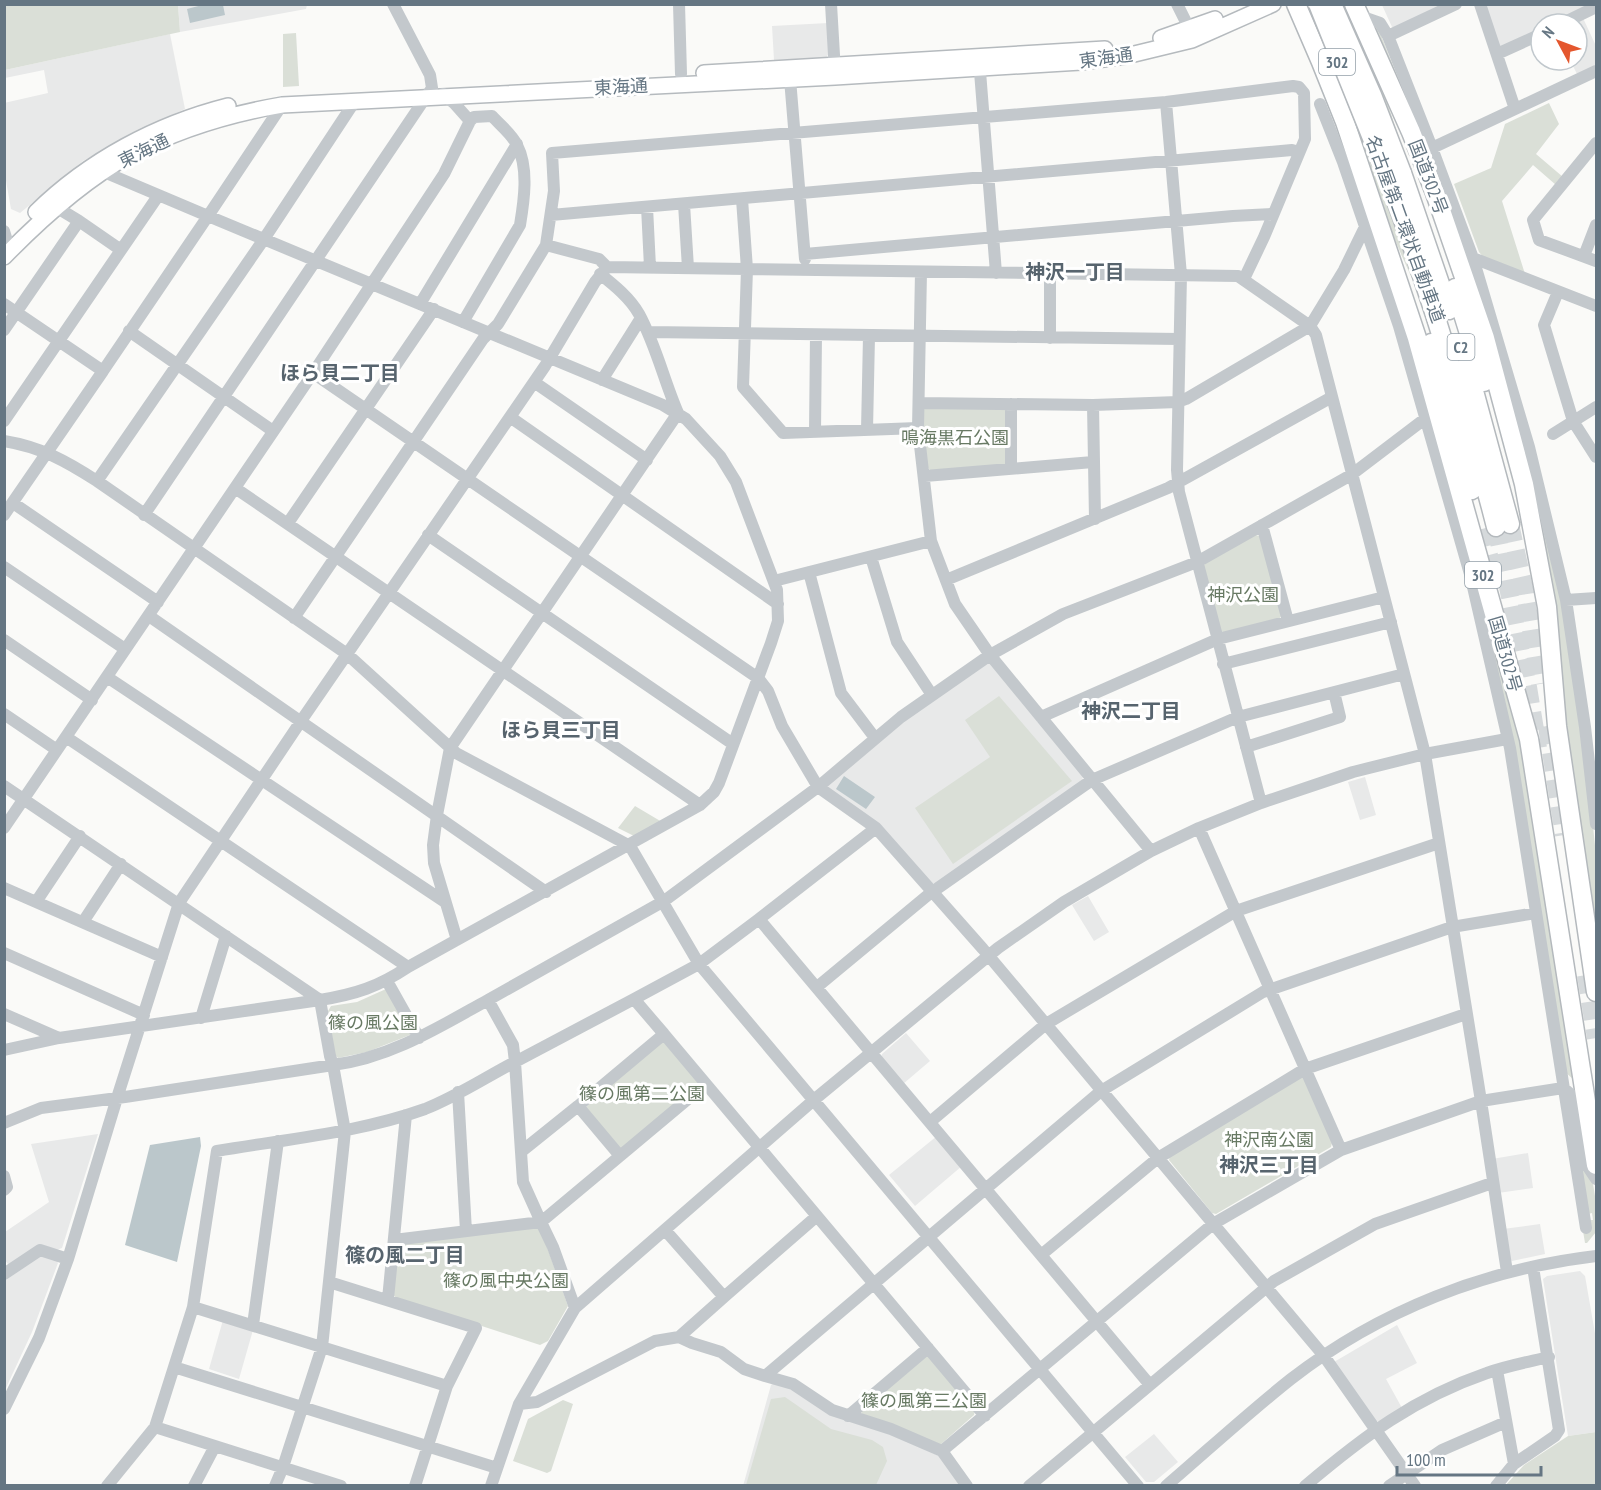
<svg xmlns="http://www.w3.org/2000/svg" width="1601" height="1490" font-family="'PT Sans Narrow','Noto Sans JP',sans-serif">
<style>
.built{fill:#e8e9e9}
.green{fill:#dadfd7}
.water{fill:#bbc7cb}
.lines{fill:none;stroke-linecap:round;stroke-linejoin:round}
.highway-tunnel{stroke:#d5d9db;stroke-width:18;stroke-dasharray:18 9;stroke-linecap:butt}
.major-casing{stroke:#b5babe;stroke-width:18}
.highway-casing{stroke:#b4b9bd;stroke-width:21}
.minor{stroke:#c3c8cc;stroke-width:12}
.major{stroke:#fff;stroke-width:15}
.highway{stroke:#fff;stroke-width:18}
.highway-bridge-casing{stroke:#b4b9bd;stroke-width:21;stroke-linecap:butt}
.highway-bridge{stroke:#fff;stroke-width:18}
.labels{text-anchor:middle;stroke-width:6;stroke-linejoin:round;paint-order:stroke}
.shield{fill:#fff;stroke:#939fa8;stroke-width:1.5}
.shield-label{font-size:16px;font-weight:bold;fill:#657683}
.street-label{font-size:18px;fill:#657683;stroke:#fff}
.park-label{font-size:18px;fill:#687a64;stroke:#fff}
.neighbourhood-label{font-size:20px;font-weight:bold;fill:#57646e;stroke:#fff}
</style>
<rect width="100%" height="100%" fill="#fafaf8"/>
<path class="built" d="M178,5H307L306,9L180,32Z
M1382,5H1446L1396,28L1392,27Z
M1484,5H1594L1552,24H1541V29L1502,47L1497,45Z
M1583,18L1596,46V67L1578,76L1570,60H1577V24H1571Z
M828,23L829,53L826,58L774,60L772,26Z
M170,34L185,109L132,133L83,161L20,213L11,209L5,175L4,103L48,93L44,70L5,78V70Z
M986,663L992,664L1083,776L1082,781L936,884L931,883L827,789L826,784L934,697Z
M1365,777L1376,815L1360,820L1348,782Z
M1088,896L1109,932L1094,941L1072,905Z
M906,1033L930,1061L903,1084L881,1058L882,1054Z
M98,1134L62,1248L10,1267L5,1260V1232L49,1202L31,1144Z
M937,1136L962,1166L915,1206L889,1175Z
M1528,1153L1533,1188L1498,1193L1492,1159Z
M1540,1224L1545,1254L1512,1261L1508,1258L1503,1229Z
M40,1255L56,1259L58,1263L32,1332L5,1390V1279Z
M1580,1271L1585,1276L1596,1339V1432L1568,1436L1543,1279L1547,1276Z
M223,1320L253,1330L239,1379L209,1369Z
M1397,1325L1417,1363L1386,1379L1402,1408L1380,1422L1373,1420L1334,1362Z
M775,1383L792,1388L941,1457L962,1486H743L771,1385Z
M1154,1434L1178,1462L1154,1482H1146L1125,1457Z"/>
<path class="green" d="M4,5H178L180,32L5,70Z
M1345,5H1348L1374,63L1406,159L1351,29L1350,17Z
M1372,23L1377,25L1475,272L1563,604L1585,748L1596,855V945L1570,770L1561,672L1536,512Z
M296,33L299,86L283,87V34Z
M1339,77L1358,118L1425,305C1388,232 1361,155 1339,77Z
M1549,103L1559,124L1536,154L1563,177L1556,185L1533,165L1502,201L1525,274L1484,258L1479,252L1454,184L1491,168L1505,124Z
M1348,155L1517,721L1529,776L1585,1158L1573,1079L1565,1072L1513,749Z
M927,407L1004,408L1008,411V461L1004,465L932,472L927,467L923,430V410Z
M1254,534L1261,537L1282,615L1279,619L1225,634L1220,630L1203,567L1206,561Z
M999,696L1072,781L953,864L915,808L990,757L965,720Z
M635,806L662,822L634,836L618,828Z
M386,989L411,1030L410,1035L367,1052L338,1058L335,1055L328,1011L331,1006L357,1002Z
M659,1041L664,1042L698,1081V1085L622,1149H618L584,1109Z
M1300,1077L1305,1078L1332,1143L1331,1147L1216,1214L1212,1213L1169,1160L1170,1155Z
M1570,1097L1592,1178L1596,1202V1232L1587,1243H1585L1583,1231L1590,1220H1593L1592,1213L1588,1214Z
M536,1226L541,1230L568,1306L548,1341L540,1345L396,1298L392,1293L397,1247L402,1243Z
M925,1355L930,1356L975,1411L974,1415L940,1445L863,1417L860,1409Z
M785,1397L831,1429L872,1440L883,1447L887,1461L876,1485H746L771,1399Z
M563,1400L573,1404L551,1471L547,1473L513,1461L528,1419Z
M1596,1432V1485L1505,1486L1524,1465L1568,1436Z"/>
<path class="water" d="M206,4L223,5L225,15L190,23L187,9Z
M844,776L875,797L866,809L836,789Z
M200,1137L201,1146L177,1262L125,1245L150,1145Z"/>
<g class="lines">
<path class="highway-tunnel" d="M1510,524L1525,593L1540,684
M1496,527L1528,687L1538,748
M1482,529L1492,567
M1547,726L1564,835
M1586,975L1596,1038"/>
<defs>
<path id="major" d="M1161,38L1215,19
M704,73L1105,49
M36,212C89,160 157,124 228,106
M4,257C41,219 83,181 130,155C177,130 230,114 282,105L835,77L1081,62L1126,56L1192,40L1273,4"/>
<path id="highway" d="M1296,4L1321,62L1345,122L1417,338L1529,739L1596,1165
M1354,4L1411,132L1435,193L1485,338L1524,484L1547,607L1557,726L1596,992
M1402,173L1449,310
M1388,178C1430,293 1466,409 1496,527
M1455,288L1484,382
M1431,343L1449,402L1472,490
M1467,365L1510,524"/>
</defs>
<use href="#major" class="major-casing"/>
<use href="#highway" class="highway-casing"/>
<path class="minor" d="M679,4L681,74
M831,4L835,72
M1177,4L1190,30
M1480,4L1515,109
M1360,16L1380,23L1388,36L1432,148L1473,258L1529,447L1566,600L1585,727L1596,824
M1561,24L1596,7
M1388,36L1456,4
M1497,54L1541,34
M979,59L996,273
M790,79L805,259
M443,94L454,103L470,121
M1166,102L1181,275L1177,470L1179,492L1261,803
M1320,104L1343,162L1399,326L1470,574L1510,748L1586,1228
M1596,143L1533,220L1539,240L1596,261
M1432,148L1596,71
M104,172L208,216L282,105
M742,199L747,269L743,387L783,433L918,428
M684,204L688,268
M56,207L79,221
M647,207L650,267
M551,215L1292,150L1299,152
M4,231L7,241L13,248
M546,245L599,259L607,267
M805,254L1233,216L1273,214
M1584,256L1596,225
M1473,258L1596,306
M921,272L918,428L931,541L955,604L990,655L1063,614L1197,562L1351,475L1426,418
M1558,292L1544,325L1573,421L1596,457
M4,304L103,371L208,216L663,405L686,419L720,456L736,482L777,590L778,621L771,643L719,783L714,792L700,805L408,967L66,737
M420,304L517,144
M4,330L79,221L121,250
M129,331L273,431
M648,332L1179,339
M1050,338V273
M313,373L758,678L768,691L782,726L818,787L876,828L983,949L1324,1356L1415,1486
M602,380L641,318
M534,382L647,460
M920,403L1093,405L1178,402L1186,399L1310,326L1344,270L1365,227
M1011,404V469
M1093,405L1095,519
M510,417L778,604
M4,421L158,196
M867,430L869,336
M815,432L816,335
M1553,434L1596,407
M4,441C41,447 66,461 97,481L347,654L456,753L630,846L699,964L1138,1486
M925,476L1093,462
M97,481L264,239L355,101
M235,488L700,805
M13,503L158,602
M4,515L103,371
M144,515L432,88L430,75L393,4
M288,523L434,309
M1262,525L1288,621
M428,535L733,744
M871,557L897,642L932,695
M4,567L125,649
M809,572L841,693L875,738
M946,580L1168,488L1332,397
M774,581L931,541
M1566,600L1596,598
M149,616L546,892
M294,618L483,339L498,324L546,245L554,191L552,153L1166,102L1293,86L1299,87L1304,93L1305,139L1264,237L1244,279
M4,640L92,700
M1223,664L1391,622
M107,677L445,902
M4,714L57,750
M1041,717L1218,639L1384,597
M1246,747L1340,717L1334,692
M4,786L320,1000
M4,828L313,373L444,174L470,121L474,117L492,116C500,125 512,134 517,145C529,168 524,201 520,225L463,322
M1199,828L1341,1150L1481,1101L1507,1272
M4,888L162,957
M36,902L80,836
M759,919L876,828
M83,922L121,864
M457,940L434,863L433,845L437,815L450,748L678,413C664,381 656,345 639,314C630,298 614,285 600,274
M4,953L144,1015
M408,967C378,987 356,994 320,1000L330,1056L333,1065C390,1058 439,1027 488,1000
M387,981L419,1038
M817,987L928,895L1092,780L1238,717L1404,674
M634,999L515,1062L513,1045L488,1000L664,901L818,787L901,717L990,655L1151,851
M4,1014L59,1038
M201,1018L226,936
M664,1034L985,1416
M4,1050L59,1038L320,1000
M1563,1088L1574,1097L1584,1161L1596,1179
M458,1092L466,1231
M930,1122L1046,1024L1236,911L1439,843
M4,1123L41,1108L125,1097L333,1065L345,1131L322,1347L283,1467L275,1486
M522,1151L578,1106
M620,1156L706,1084
M4,1176L7,1187L4,1190
M665,1230L724,1297L817,1216
M1041,1255L1158,1158L1305,1069L1466,1014
M4,1274L40,1250L68,1259
M329,1282L476,1328L447,1386L415,1486
M388,1299L406,1115
M193,1307L447,1386
M575,1308L553,1247L541,1222L620,1156L578,1106L664,1034L634,999L699,964L759,919L1150,1385L1274,1281L1375,1224L1492,1183
M253,1325L278,1141
M679,1337L724,1297
M174,1367L497,1468
M1497,1370L1514,1464
M519,1404L537,1402L655,1341L679,1337L692,1343L721,1352L744,1369L765,1376
M4,1409L39,1338L68,1259L117,1098L179,903L301,721L545,366L595,282L607,267L1238,276L1310,326L1316,335L1425,754L1481,1101L1563,1088
M848,1416L928,1348
M155,1427L341,1486
M942,1451L891,1429L832,1410L793,1384L765,1376L1101,1091L1263,992L1452,927L1536,913
M107,1486L155,1427L193,1307L217,1151C286,1139 358,1133 425,1109C456,1097 486,1077 515,1062L523,1182L541,1222L394,1240
M194,1486L215,1446
M491,1486L519,1404L575,1308L815,1099L998,948L1064,902L1151,851L1199,828L1261,803L1353,772L1425,754L1507,739
M967,1486L942,1451L1213,1224L1341,1150
M1029,1486L1150,1385
M1166,1486C1208,1450 1248,1413 1291,1379C1380,1310 1486,1269 1596,1256
M1305,1486C1363,1437 1414,1398 1487,1373C1506,1366 1528,1362 1549,1357
M1389,1486L1442,1450L1506,1422
M1496,1486L1514,1464L1555,1436L1559,1430L1533,1267"/>
<use href="#major" class="major"/>
<use href="#highway" class="highway"/>
<defs>
<path id="highway-bridge" d="M1318,4L1388,178
M1332,4L1372,95L1402,173"/>
</defs>
<use href="#highway-bridge" class="highway-bridge-casing"/>
<use href="#highway-bridge" class="highway-bridge"/>
</g>
<g class="labels">
<g class="shield">
<rect x="1319" y="49" width="36" height="26" rx="4.5"/>
<rect x="1447.5" y="334" width="27" height="26" rx="4.5"/>
<rect x="1465" y="562" width="36" height="26" rx="4.5"/>
</g>
<g class="shield-label">
<text x="1337" y="68">302</text>
<text x="1461" y="353">C2</text>
<text x="1483" y="581">302</text>
</g>
<g class="street-label">
<text transform="translate(1106 58) rotate(-8)" y="6">東海通</text>
<text transform="translate(621 87) rotate(-3)" y="6">東海通</text>
<text transform="translate(144 151) rotate(-26)" y="6">東海通</text>
<text transform="translate(1428 177) rotate(69)" y="6">国道302号</text>
<text transform="translate(1405 229) rotate(70)" y="6">名古屋第二環状自動車道</text>
<text transform="translate(1505 654) rotate(74)" y="6">国道302号</text>
</g>
<g class="park-label">
<text x="955" y="444">鳴海黒石公園</text>
<text x="1243" y="601">神沢公園</text>
<text x="373" y="1029">篠の風公園</text>
<text x="642" y="1100">篠の風第二公園</text>
<text x="1269" y="1146">神沢南公園</text>
<text x="506" y="1287">篠の風中央公園</text>
<text x="924" y="1407">篠の風第三公園</text>
</g>
<g class="neighbourhood-label">
<text x="1075" y="279">神沢一丁目</text>
<text x="340" y="380">ほら貝二丁目</text>
<text x="1131" y="718">神沢二丁目</text>
<text x="561" y="737">ほら貝三丁目</text>
<text x="1269" y="1172">神沢三丁目</text>
<text x="405" y="1262">篠の風二丁目</text>
</g>
</g>
<rect width="1601" height="1490" fill="none" stroke="#657683" stroke-width="12"/>
<g transform="translate(1559 42) rotate(311)"><circle r="28" fill="#ffffff" stroke="#c1c8cd" stroke-width="1.5"/>
<path d="M0-4.5L10 22L0 15L-10 22Z" fill="#e4572e"/>
<text y="-9" font-size="16" font-weight="bold" text-anchor="middle" fill="#657683">N</text>
</g>
<path d="M1397 1466v9h144v-9" fill="none" stroke="#657683" stroke-width="3"/>
<text x="1406" y="1466" font-size="18" fill="#657683" stroke="#ffffff" stroke-width="4.5" paint-order="stroke">100 m</text>
</svg>
